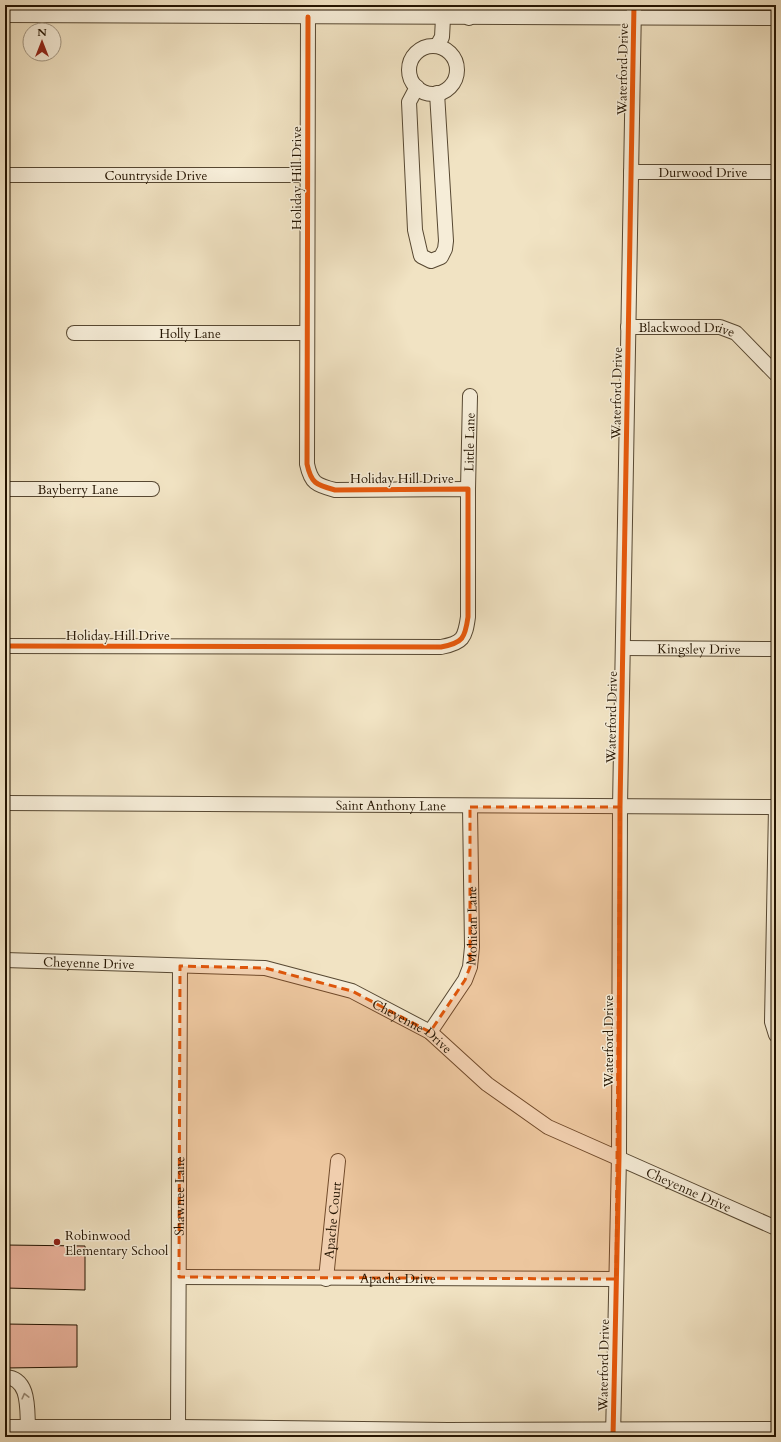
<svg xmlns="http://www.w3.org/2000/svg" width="781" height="1442" font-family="Cardo,serif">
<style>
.building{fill:#ecb59f;stroke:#241401}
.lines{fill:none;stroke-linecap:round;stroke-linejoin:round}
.minor-casing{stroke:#574832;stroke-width:16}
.minor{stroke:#f6edd8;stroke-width:14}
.cycleway-casing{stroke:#f6edd8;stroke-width:8}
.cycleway{stroke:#e8590c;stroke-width:5}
.oneway{stroke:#988b77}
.marked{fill:#de560b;fill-opacity:0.2;stroke:#de560b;stroke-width:3;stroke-dasharray:8 5;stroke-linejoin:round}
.poi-dot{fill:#8f2418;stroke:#f6edd8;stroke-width:1.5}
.labels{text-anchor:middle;stroke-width:3;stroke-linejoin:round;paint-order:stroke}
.street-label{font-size:13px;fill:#241401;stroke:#f6edd8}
.poi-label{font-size:13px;fill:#241401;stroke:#f6edd8;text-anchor:start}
</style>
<rect width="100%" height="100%" fill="#f1e3c3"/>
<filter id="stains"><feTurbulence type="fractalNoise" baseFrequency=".005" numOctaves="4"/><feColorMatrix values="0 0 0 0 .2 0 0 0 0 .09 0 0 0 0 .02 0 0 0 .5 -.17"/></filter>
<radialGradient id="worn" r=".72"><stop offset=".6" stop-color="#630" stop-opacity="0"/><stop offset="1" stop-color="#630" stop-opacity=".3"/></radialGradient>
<path class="building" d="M5,1245L85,1246V1290L5,1288Z
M5,1324L77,1325V1367L5,1368Z"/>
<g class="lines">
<defs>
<g id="minor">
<path d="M5,15L776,18"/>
<path d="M469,18L470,5"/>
<path d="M437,46L442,37L443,18"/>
<circle cx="433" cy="70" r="24"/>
<path d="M417,87L409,102L415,230L421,256L431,261L441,257L445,249L446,241L437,93"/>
<path id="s1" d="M631,172H776"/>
<path id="s2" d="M5,175H307"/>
<path id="s3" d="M628,327H720L736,333L776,374"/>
<path id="s4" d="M74,333H306"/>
<path id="s5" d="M5,489H152"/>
<path id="s6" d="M468,489L470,396"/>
<path d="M5,646L441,647C463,643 465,638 468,617V489L335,490C316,485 311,483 307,464L308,17"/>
<path id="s7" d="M623,648L776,649"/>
<path id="s8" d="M5,803L776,807L772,1022L776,1035"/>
<path id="s9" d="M5,960L265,968L352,991L430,1032L487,1084L548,1127L776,1228"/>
<path id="s10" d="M430,1032L465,980L470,967L472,947L470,807"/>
<path id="s11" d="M179,1277L616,1279"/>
<path id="s12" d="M326,1279L338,1161"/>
<path d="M5,1377C30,1378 27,1409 28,1427"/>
<path d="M5,1427H178L448,1430L776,1429"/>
<path id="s13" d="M178,1427L180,966"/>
<path d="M613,1437L619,1157L620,807L634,5"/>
</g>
</defs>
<use href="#minor" class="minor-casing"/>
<use href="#minor" class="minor"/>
<defs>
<path id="cycleway" d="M5,646L441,647C463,643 465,638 468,617V489L335,490C316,485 311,483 307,464L308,17
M613,1437L619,1157L620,807L634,5"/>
</defs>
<use href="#cycleway" class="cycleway-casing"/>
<use href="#cycleway" class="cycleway"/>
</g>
<defs><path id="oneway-chevron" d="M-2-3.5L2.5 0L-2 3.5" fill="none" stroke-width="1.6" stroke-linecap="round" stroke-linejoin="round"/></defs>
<use class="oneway" href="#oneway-chevron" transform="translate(25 1396) rotate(-104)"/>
<path class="marked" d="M470,807H620L616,1279L179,1277L180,966L265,968L352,991L430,1032L465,980L470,967Z"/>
<circle class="poi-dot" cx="57" cy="1242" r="4"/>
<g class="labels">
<g class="street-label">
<text transform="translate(622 69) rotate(-89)" y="5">Waterford Drive</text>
<text dy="5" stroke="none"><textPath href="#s1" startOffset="72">Durwood Drive</textPath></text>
<text dy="5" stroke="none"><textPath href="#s2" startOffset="151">Countryside Drive</textPath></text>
<text transform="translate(296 178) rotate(-90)" y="5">Holiday Hill Drive</text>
<text dy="5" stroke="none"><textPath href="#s3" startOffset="59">Blackwood Drive</textPath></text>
<text dy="5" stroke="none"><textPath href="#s4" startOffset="116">Holly Lane</textPath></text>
<text transform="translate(616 393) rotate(-89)" y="5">Waterford Drive</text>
<text dy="5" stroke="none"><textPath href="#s6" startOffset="47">Little Lane</textPath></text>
<text x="402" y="483">Holiday Hill Drive</text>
<text dy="5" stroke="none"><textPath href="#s5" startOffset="73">Bayberry Lane</textPath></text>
<text x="118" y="640">Holiday Hill Drive</text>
<text dy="5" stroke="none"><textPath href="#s7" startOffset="76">Kingsley Drive</textPath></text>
<text transform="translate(611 717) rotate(-89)" y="5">Waterford Drive</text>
<text dy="5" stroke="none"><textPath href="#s8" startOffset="386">Saint Anthony Lane</textPath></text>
<text dy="5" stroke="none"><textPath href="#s10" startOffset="118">Mohican Lane</textPath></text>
<text dy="5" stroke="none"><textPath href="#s9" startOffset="84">Cheyenne Drive</textPath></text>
<text dy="5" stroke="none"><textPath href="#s9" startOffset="420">Cheyenne Drive</textPath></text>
<text transform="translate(608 1041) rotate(-90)" y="5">Waterford Drive</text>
<text dy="5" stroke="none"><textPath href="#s9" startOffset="744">Cheyenne Drive</textPath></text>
<text dy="5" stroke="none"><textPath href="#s13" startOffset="231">Shawnee Lane</textPath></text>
<text dy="5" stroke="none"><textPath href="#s12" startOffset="59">Apache Court</textPath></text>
<text dy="5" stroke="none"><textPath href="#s11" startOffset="219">Apache Drive</textPath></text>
<text transform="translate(603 1365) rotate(-89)" y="5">Waterford Drive</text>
</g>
<g class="poi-label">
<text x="65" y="1240">Robinwood<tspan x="65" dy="15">Elementary School</tspan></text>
</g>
</g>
<rect width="781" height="1442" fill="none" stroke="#f1e3c3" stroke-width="20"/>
<rect x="6" y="6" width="769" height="1430" fill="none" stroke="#241401" stroke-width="2"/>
<rect x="10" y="10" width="761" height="1422" fill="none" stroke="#241401"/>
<g transform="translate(42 42)"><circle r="19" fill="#f6edd8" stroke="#a29682"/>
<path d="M0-3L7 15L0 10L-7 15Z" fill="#8f2418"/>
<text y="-6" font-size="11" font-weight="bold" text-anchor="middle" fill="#241401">N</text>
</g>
<rect width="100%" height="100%" filter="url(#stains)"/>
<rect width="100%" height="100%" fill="url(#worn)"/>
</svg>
